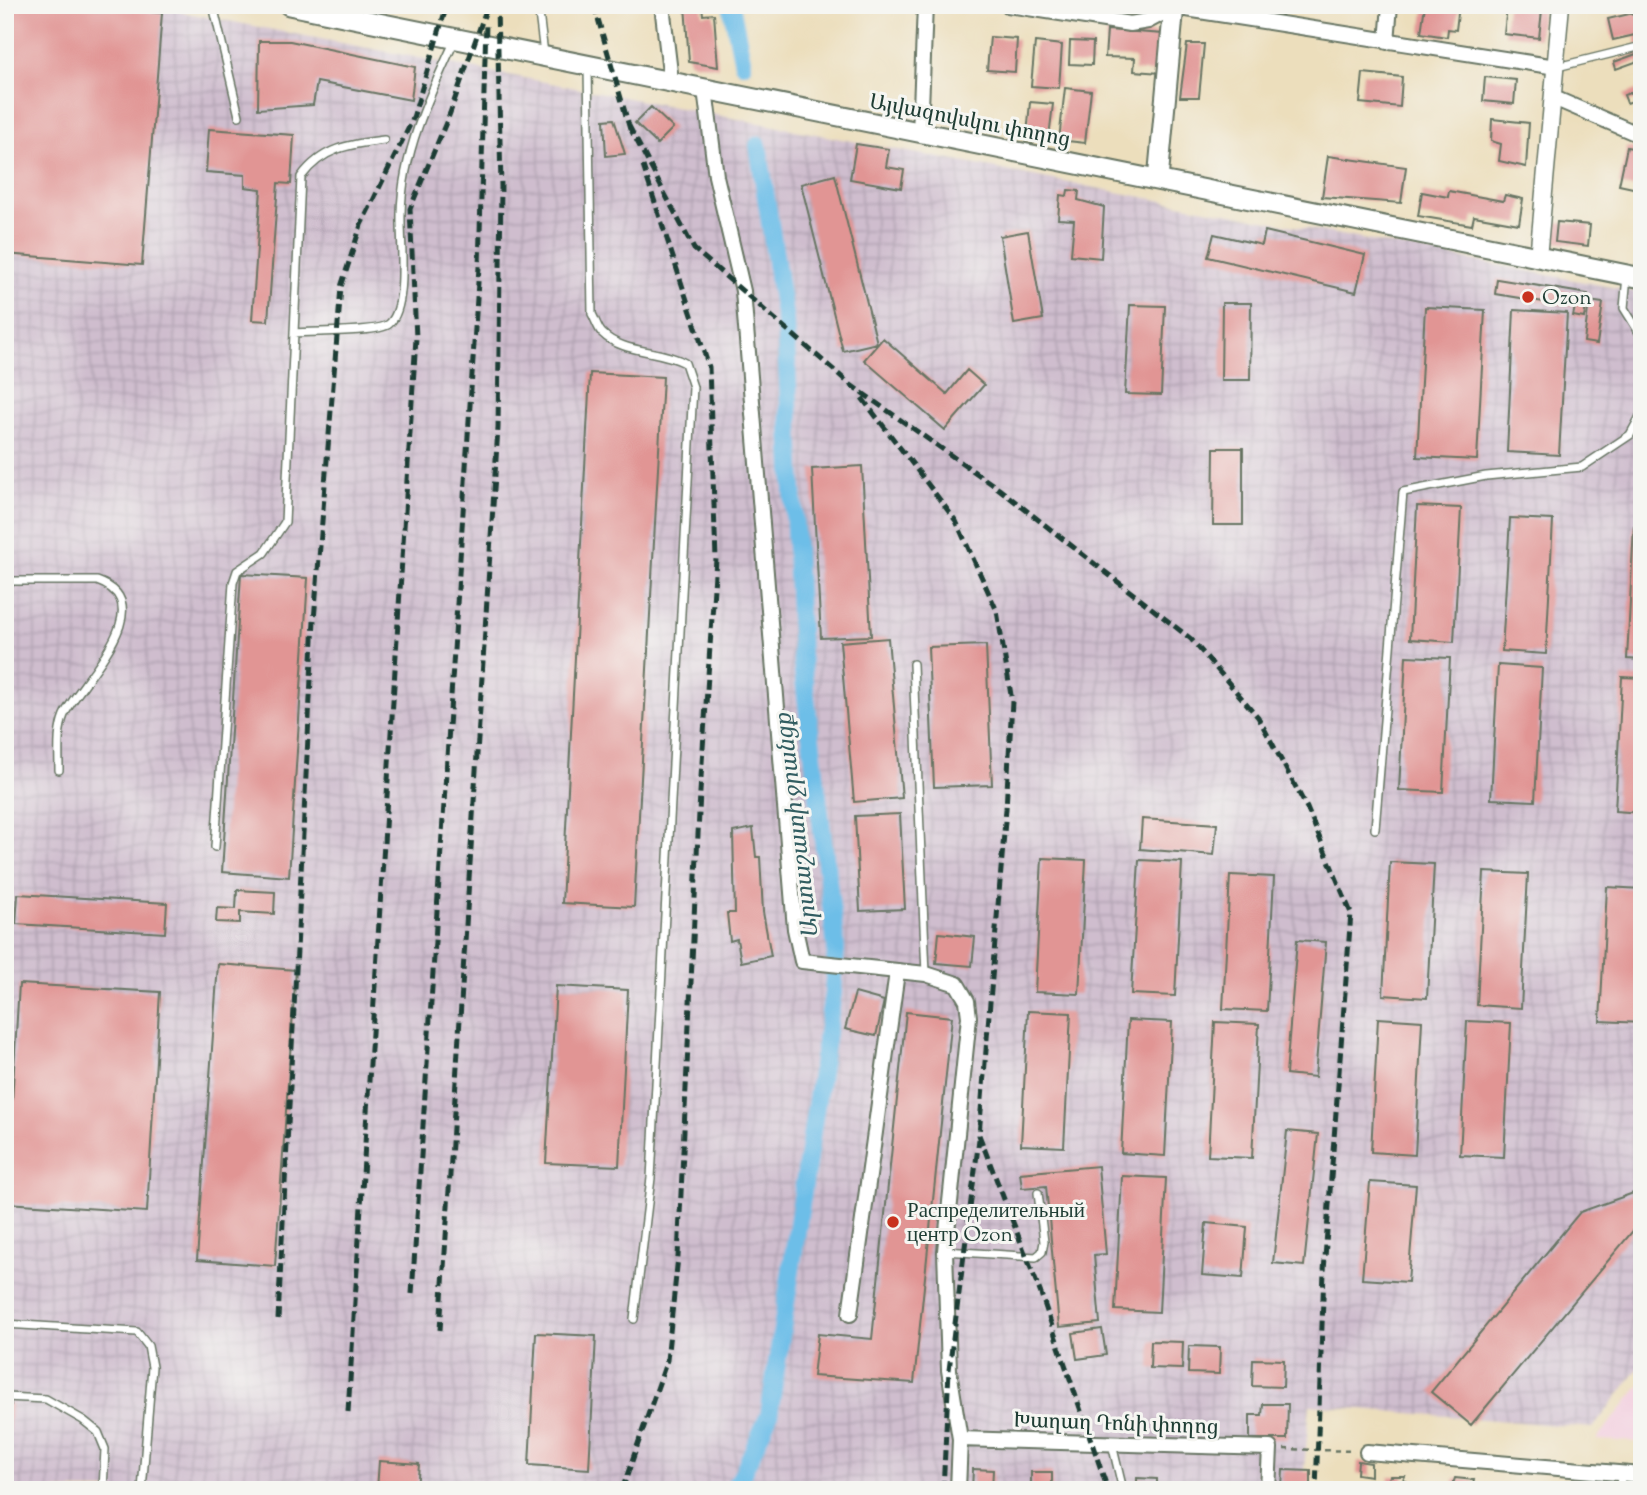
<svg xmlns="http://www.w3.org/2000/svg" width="1647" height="1495" font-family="'Sorts Mill Goudy','Noto Serif Armenian',serif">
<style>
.built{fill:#f3cfdf}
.industrial{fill:url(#industrial-grid)}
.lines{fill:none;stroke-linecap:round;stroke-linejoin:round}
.canal{stroke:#6dbee8;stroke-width:18}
.building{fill:#e19594}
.service-casing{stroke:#677564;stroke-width:10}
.minor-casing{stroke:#677564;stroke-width:18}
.tertiary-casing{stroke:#677564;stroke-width:19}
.secondary-casing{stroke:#677564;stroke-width:23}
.path{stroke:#677564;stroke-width:2.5;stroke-dasharray:5 5;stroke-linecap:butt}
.service{stroke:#fff;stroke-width:7}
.minor{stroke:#fff;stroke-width:14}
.tertiary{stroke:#fff;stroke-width:16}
.secondary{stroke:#fff;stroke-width:19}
.rail{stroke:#1f3d34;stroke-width:5;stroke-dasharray:10 5;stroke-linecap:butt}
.poi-dot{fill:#c8321e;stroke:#f6f6f2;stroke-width:2.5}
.labels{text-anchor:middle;stroke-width:6;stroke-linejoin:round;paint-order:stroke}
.street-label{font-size:21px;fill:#1f3d34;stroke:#f6f6f2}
.poi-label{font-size:21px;fill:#1f3d34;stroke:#f6f6f2;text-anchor:start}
.water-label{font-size:23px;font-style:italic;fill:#325d61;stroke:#f6f6f2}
</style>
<defs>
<pattern id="industrial-grid" width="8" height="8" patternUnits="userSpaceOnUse" patternTransform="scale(1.75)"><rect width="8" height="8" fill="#cfbdce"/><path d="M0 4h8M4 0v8" fill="none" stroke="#b1a3b2"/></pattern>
</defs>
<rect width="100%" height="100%" fill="#f6f6f2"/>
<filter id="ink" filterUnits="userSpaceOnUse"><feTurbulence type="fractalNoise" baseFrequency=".0143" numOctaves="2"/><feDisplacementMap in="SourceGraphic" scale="14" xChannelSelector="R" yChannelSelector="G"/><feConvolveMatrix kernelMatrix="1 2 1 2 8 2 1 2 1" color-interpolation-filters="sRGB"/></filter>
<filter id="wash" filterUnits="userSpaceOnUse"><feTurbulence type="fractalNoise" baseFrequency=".00686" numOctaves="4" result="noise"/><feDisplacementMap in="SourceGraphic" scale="28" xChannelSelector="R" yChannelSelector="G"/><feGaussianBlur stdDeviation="1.57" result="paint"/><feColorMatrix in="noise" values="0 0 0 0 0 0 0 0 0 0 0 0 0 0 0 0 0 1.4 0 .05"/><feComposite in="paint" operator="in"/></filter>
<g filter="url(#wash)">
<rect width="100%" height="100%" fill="#ecdebc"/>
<path class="built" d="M1642,1383V1442L1596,1440Z"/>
<path class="industrial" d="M5,5H177L181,12L1642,293V1364L1593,1428L1310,1405L1302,1490H5Z"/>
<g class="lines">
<path class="canal" d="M731,5L743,64
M732,1490L741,1477L769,1415L833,993L836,948L801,655L785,321L758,145"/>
</g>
<g id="blocks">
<path class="building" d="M5,5H67L162,13L142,265L5,254Z
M685,5H702L703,15L714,14L718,67L689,62Z
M1134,5H1147L1134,13Z
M1425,5H1459L1456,30L1448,29L1447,37L1421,33Z
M1507,7L1542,10L1539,38L1504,34Z
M1642,11V44L1637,45L1635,35L1613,40L1608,19Z
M1107,30L1164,34L1161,73L1134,71L1135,58L1105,57Z
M990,37L1017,39L1015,72L987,70Z
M259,41H290L415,67L411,100L317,82L313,105L258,109Z
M1070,41L1093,42L1092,65L1069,64Z
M1035,42L1062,45L1059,88L1031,86Z
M1187,44H1204L1199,97H1180Z
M1642,52V71L1638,61L1616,69L1614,62Z
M1363,73L1402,77L1400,107L1360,103Z
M1485,77L1516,80L1514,104L1483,101Z
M1065,88L1091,91L1085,143L1059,140Z
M1642,88V98L1627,103L1624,95Z
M1030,102L1053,104L1049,137L1027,135Z
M651,107L673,128L657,144L635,123Z
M614,119L625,154L606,156L604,120Z
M1492,119L1529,123L1526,167L1499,161L1501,144L1491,141Z
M209,129L294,135L291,184L278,183L268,321L252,320L261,189L245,187V175L206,172Z
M856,144L889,149L886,167L904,170L901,188L850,179Z
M1627,147L1642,150V190L1619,185Z
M1328,156L1406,167L1401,203L1322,197Z
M835,175L877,343L843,351L801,184Z
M1068,190L1079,191L1078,200L1104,207L1101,258L1071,255L1074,220L1058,219L1060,195L1067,196Z
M1449,191L1503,201L1505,195L1523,199L1519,224L1474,216L1472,225L1418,216L1422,192L1448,197Z
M1557,222L1590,225L1588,246L1555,242Z
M1028,231L1043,319L1014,324L1000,236Z
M1265,231L1365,255L1356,292L1208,257L1214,234L1262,245Z
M1497,279L1588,294L1584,318L1573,316L1575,307L1495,294Z
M1589,301L1603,303L1597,344L1584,342Z
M1222,303H1251L1250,380H1221Z
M1130,305L1165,306L1161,395L1125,394Z
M1425,307L1485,310L1477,460L1417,457Z
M1514,310L1567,313L1559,455L1507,452Z
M883,338L947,394L967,370L984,385L945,430L864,360Z
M590,373L663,377L634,907L562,903Z
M1214,448H1243V525H1213Z
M862,466L871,636L821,638L812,469Z
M1417,506L1461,508L1454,642L1410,639Z
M1510,518L1553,520L1546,654L1502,651Z
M1634,526H1642V660L1627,659Z
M241,574L308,578L289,877L222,872Z
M888,638L902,798L854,802L840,642Z
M986,645L992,785L934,787L928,647Z
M1406,656L1450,658L1443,792L1399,790Z
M1498,665L1542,668L1535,801L1491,799Z
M1622,677L1642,678V813L1615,811Z
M900,814L905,909L860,911L855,816Z
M1142,819L1217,824L1214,855L1140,849Z
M753,828L756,857H760L763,912L771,956L741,962L737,939L730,941L727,913H735L733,832Z
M1042,858L1086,860L1079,994L1035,992Z
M1139,860L1182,862L1175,996L1131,994Z
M1390,862L1434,864L1427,998L1383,995Z
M1484,872L1528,874L1521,1008L1477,1005Z
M1230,875L1274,877L1267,1011L1223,1009Z
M1607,887L1642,889V1023L1600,1021Z
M237,890L275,892L274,914L240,912V923L216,922L217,908L236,909Z
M18,894L167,903L165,933L16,924Z
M939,933L975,937L972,966L936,963Z
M1297,940L1326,942L1315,1077L1286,1074Z
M218,964L296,970L275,1266L197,1260Z
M19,984L160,992L147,1212L6,1203Z
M556,986L628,990L619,1166L546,1163Z
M855,993L884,1001L876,1036L845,1029Z
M1028,1011L1071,1013L1064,1147L1021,1145Z
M906,1012L952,1017L914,1383L813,1376L818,1334L872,1339Z
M1378,1018L1422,1021L1415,1155L1371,1152Z
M1128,1020L1172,1022L1165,1156L1121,1153Z
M1467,1021L1511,1023L1504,1157L1460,1155Z
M1215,1022L1259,1024L1252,1158L1208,1156Z
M1287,1131L1318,1134L1304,1266L1273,1263Z
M1098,1166L1106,1254L1094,1255L1100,1323L1059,1327L1046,1186L1022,1188L1020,1173Z
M1122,1176L1166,1178L1159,1312L1115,1310Z
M1370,1182L1416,1185L1408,1282L1362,1279Z
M1642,1190V1220L1471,1425L1431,1392L1580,1212Z
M1206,1223L1247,1227L1243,1278L1202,1275Z
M1102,1329L1106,1355L1077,1359L1073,1333Z
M536,1333L596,1336L589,1469L529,1465Z
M1151,1341L1183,1342L1182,1369L1150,1368Z
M1189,1346L1220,1347L1219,1374L1188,1373Z
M1253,1359L1284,1360L1283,1387L1252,1386Z
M5,1403L11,1404L7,1462H5Z
M1263,1404H1288L1287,1439H1250V1415H1262Z
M379,1461L419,1464L417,1490H377Z
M1358,1461L1371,1463V1476L1357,1474Z
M973,1469L993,1470L992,1490H972Z
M1283,1470L1311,1471V1488L1282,1487Z
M1031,1472H1052V1490H1031Z
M1390,1476H1405L1403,1480L1416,1485L1414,1490H1378L1380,1485L1386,1487Z
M1137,1478L1157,1479V1490H1137Z
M1455,1478L1474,1480L1472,1490H1451Z"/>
</g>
</g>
<g filter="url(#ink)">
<use href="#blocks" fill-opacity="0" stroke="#677564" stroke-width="2"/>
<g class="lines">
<defs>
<path id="service" d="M213,5L239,116
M538,5L544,54
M1557,67L1642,46
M588,68L592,314C595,319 598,329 602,333C623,354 660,349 685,363L693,387L651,1178L634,1319
M1627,276L1624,308L1642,337
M294,333L301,177C322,148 349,144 384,140
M5,581H97C164,604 79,683 64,715C57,732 59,752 59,770
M913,664L926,974
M1375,829L1403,492L1486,476L1582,467L1630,435L1642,413
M215,847L233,583L237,571L264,553L285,522L294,333C313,331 378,333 389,324C409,307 400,239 401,214C402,153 430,94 455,40
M945,1251L1036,1257L1042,1252L1044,1242L1038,1193
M5,1324L137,1332L148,1346L152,1367L142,1490
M5,1397L46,1399L83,1420L98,1432L105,1449L103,1490
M1112,1444L1123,1490
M1620,1490L1621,1474"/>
<path id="minor" d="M662,5L671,81
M1008,5L1130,24L1148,21L1174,7L1556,67
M1387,42L1390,5
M705,89L716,176L743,291L795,929L802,961L926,974L957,984L967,1001L969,1017L945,1251L949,1370L960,1439L958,1490
M1554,98L1642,136
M920,134L925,5
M850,1314L897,972
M960,1439L1270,1448L1268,1490
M1367,1452L1642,1475"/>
<path id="tertiary" d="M1538,258L1561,5"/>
<path id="secondary" d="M289,5L1642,278
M1158,180L1174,5"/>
</defs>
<use href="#service" class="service-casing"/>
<use href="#minor" class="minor-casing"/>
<use href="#tertiary" class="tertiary-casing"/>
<use href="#secondary" class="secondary-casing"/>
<path class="path" d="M1284,1449L1354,1451"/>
<use href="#service" class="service"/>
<use href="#minor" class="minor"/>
<use href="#tertiary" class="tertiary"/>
<use href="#secondary" class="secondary"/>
<path class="rail" d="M594,5L631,133
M629,126L694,249L851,385L999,489L1191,639L1258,717L1307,808L1351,913L1324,1271L1316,1490
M862,398L956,521L997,611L1012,701L1006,809L979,1135L1041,1294L1108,1490
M412,1294L479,267L486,23
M278,1319L314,620L341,287L361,225L412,121L447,5
M440,1330L498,428L501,187L497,5
M348,1412L416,338L410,209L450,113L487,7
M622,1490L667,1360L678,1257L700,792L716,559L709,367L643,166
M943,1490L949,1370L979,1139"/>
</g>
</g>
<g class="poi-dot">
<circle cx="1528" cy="297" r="7"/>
<circle cx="893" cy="1222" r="7"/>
</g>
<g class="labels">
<g class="street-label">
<text transform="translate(970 120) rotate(11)" y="7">Այվազովսկու փողոց</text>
<text transform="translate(1116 1423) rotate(2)" y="7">Խաղաղ Դոնի փողոց</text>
</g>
<g class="poi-label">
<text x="1542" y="304">Ozon</text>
<text x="907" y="1217">Распределительный<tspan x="907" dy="24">центр Ozon</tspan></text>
</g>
<g class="water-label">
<text transform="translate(796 826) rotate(-97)" y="8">Արտաշատի ջրանցք</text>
</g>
</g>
<rect width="1647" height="1495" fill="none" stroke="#f6f6f2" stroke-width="28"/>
</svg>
